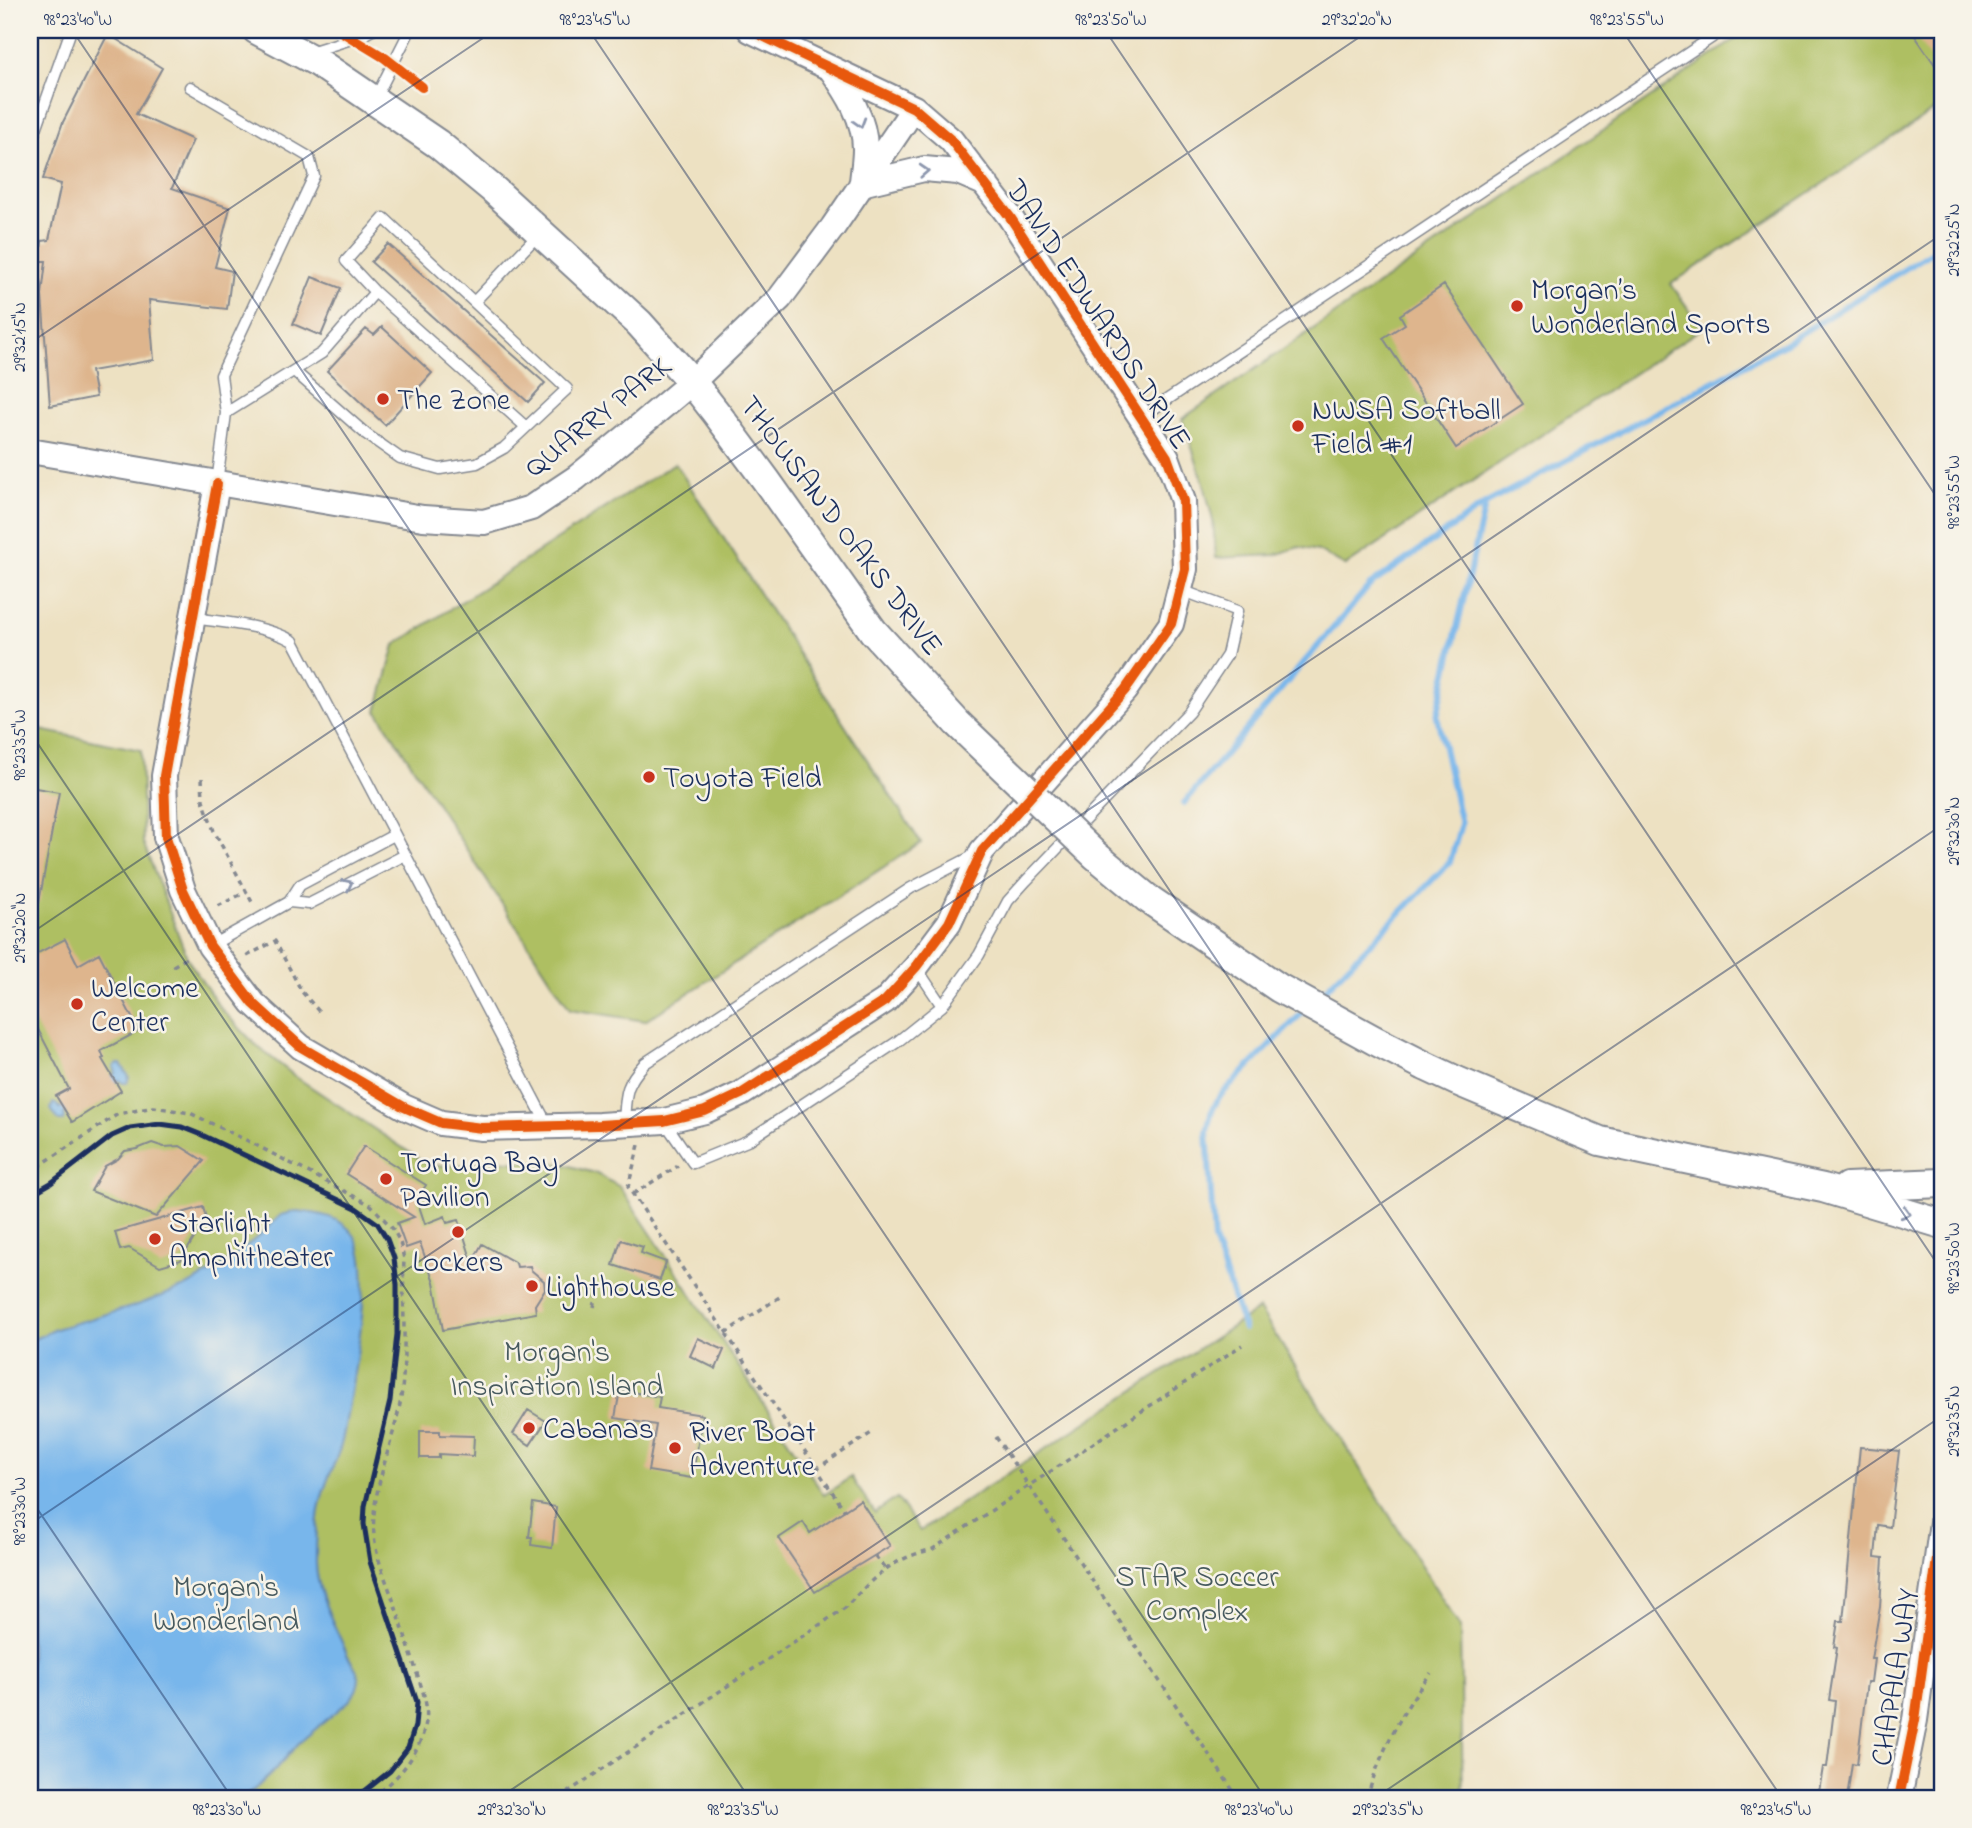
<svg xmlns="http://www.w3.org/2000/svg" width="1972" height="1828" font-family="'Indie Flower',sans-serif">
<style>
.green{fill:#aebf62;stroke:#647760;stroke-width:2}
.water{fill:#78b6eb;stroke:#4a72a4;stroke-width:2}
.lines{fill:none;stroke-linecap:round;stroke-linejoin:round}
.stream{stroke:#78b6eb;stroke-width:6}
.building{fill:#deb58d}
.service-casing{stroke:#848890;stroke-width:13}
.tertiary-casing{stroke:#848890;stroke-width:28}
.secondary-casing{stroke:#848890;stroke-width:32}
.path{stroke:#848890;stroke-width:3.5;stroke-dasharray:5 5;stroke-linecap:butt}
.service{stroke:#fff;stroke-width:10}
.tertiary{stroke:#fff;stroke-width:24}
.secondary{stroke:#fff;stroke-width:28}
.rail{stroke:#1b2f5e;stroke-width:5}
.secondary-bridge-casing{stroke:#848890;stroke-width:32;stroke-linecap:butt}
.secondary-bridge{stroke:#fff;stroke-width:28}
.cycleway-casing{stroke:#f7f3e8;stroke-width:15}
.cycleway{stroke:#e8590c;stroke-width:10}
.oneway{stroke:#8d97ae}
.ticks{fill:none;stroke:#1b2f5e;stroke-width:2;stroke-opacity:0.45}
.poi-dot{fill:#c8321e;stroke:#f7f3e8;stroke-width:2.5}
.labels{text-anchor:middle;stroke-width:5;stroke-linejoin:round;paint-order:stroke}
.poi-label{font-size:30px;fill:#1b2f5e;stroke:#f7f3e8;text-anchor:start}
.street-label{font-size:30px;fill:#1b2f5e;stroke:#f7f3e8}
.park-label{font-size:30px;fill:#475a5f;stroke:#f7f3e8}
.neatline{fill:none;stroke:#1b2f5e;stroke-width:2.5}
.ticks-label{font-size:18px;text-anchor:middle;fill:#1b2f5e}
</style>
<rect width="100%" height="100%" fill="#f7f3e8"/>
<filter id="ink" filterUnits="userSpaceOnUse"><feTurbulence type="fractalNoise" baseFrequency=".0143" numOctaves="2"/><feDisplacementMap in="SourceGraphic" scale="14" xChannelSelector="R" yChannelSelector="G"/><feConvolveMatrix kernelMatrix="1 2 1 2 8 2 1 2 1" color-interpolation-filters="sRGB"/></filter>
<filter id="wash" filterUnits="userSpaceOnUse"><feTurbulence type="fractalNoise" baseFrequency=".00686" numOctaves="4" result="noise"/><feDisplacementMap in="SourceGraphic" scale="28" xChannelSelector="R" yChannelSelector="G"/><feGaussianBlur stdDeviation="1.57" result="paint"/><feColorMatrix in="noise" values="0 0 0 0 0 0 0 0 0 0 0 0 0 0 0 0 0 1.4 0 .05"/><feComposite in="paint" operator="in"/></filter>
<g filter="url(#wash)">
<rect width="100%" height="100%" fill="#ede1c2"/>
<path class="green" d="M1749,30H1942V105L1671,284L1702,328L1345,566L1318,551L1299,547L1275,555L1216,558L1213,521L1203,480L1182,419Z
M675,463L921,843L645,1021L570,1009L377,711L395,645Z
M30,728L141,750L143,842L188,960L221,1009L258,1047L296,1077L430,1166L469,1165L493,1160L563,1164L595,1173L620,1187L824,1495L851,1477L875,1513L897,1498L920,1531L1259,1309L1460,1627L1463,1798H30Z"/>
<path class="water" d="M116,1064H121L129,1077L127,1083H123L119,1080L64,1114L65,1118L64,1121H59L51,1109L53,1103L56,1104L60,1108L116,1073L114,1067Z
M297,1211C317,1213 341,1216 354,1235C375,1266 356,1361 350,1397C347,1413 345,1430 341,1445C335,1465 324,1484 320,1505C316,1524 316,1544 316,1563C317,1595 335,1625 347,1654C350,1661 358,1669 359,1677C359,1687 355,1694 349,1701L299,1743L270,1775L253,1791L241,1798H30V1341L55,1329L135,1306L185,1287L218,1269L254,1240L281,1215Z"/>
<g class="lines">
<path class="stream" d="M1184,803L1370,585L1485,504L1784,344L1942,246
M1315,1000L1450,862L1461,824L1437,716L1485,505
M1244,1329L1214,1240L1207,1132L1211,1113L1219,1097L1305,1010"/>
</g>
<g id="blocks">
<path class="building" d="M1911,30H1942V75Z
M108,34L162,68L136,114L193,140L172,188L230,208L215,267L232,271L227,309L149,300L154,360L91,371L96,397L50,406L42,295L46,261H39L42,241L49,240L61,184L43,179L63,122Z
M388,244L545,383L528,402L371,262Z
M312,277L341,288L321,336L293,324Z
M1444,285L1523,404L1456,448L1383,338L1405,324L1400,315Z
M382,327L432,373L385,425L327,371L366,329L374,335Z
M30,787L59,792L39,903L30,902Z
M65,939L78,965L99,953L139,1031L101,1051L104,1058L102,1059L121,1091L72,1122L56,1096L69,1089L30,1014V957Z
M152,1143L164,1147L180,1146L204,1161L156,1217L91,1191L105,1166L118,1159L125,1151L137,1149Z
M364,1146L426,1185L417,1200L425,1224L445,1216L447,1223L459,1220L472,1262L482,1244L516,1263L517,1267L530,1266L531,1270L544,1281L545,1289L535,1305L536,1313L443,1330L434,1282L420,1243L406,1248L397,1223L414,1217L346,1174Z
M203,1207L208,1225L201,1227L181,1260L160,1266L129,1248L120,1250L115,1232Z
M621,1240L643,1247L641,1253L666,1262L660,1280L613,1265Z
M698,1338L724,1350L716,1369L690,1356Z
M620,1390L660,1397L658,1408L703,1415L692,1478L648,1471L656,1425L615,1418Z
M528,1410L546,1421L530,1445L513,1434Z
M420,1431H440V1435L474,1436L473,1456L439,1454V1458H420Z
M1860,1447L1899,1451L1890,1527L1878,1525L1875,1557L1883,1558L1880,1607L1871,1659H1874L1871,1682H1867L1857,1764L1852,1763L1847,1798H1818L1823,1767H1827L1835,1701L1829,1700L1837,1648L1834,1647L1838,1621H1843Z
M860,1500L890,1546L815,1592L779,1538L803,1522L810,1533Z
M533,1503L556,1507L552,1548L531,1545L532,1537H529Z"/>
</g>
</g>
<g filter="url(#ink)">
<use href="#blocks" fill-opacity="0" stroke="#848890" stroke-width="2"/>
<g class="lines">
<defs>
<path id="service" d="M310,52L361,36L372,30
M190,87L309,157L314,176L221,375L226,413L217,483
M376,97L410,30
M30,146L71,30
M375,292L526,427
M474,302L540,233
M226,413L322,353L375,292L346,261L384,218L567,389L504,448L477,463L440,469L400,458L366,434L294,371
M1141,417L1723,30
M194,618C226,623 264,625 293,641L548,1126
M289,902L309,904L405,855
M210,946L289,902L300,885L394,835
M916,967L942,1006
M664,1121L693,1163L747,1141L897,1042L942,1006L979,955L1008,901L1026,881L1189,712L1227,655L1237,611L1181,590
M624,1123C626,1094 624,1086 645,1063L911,888L975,855"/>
<path id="tertiary" d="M831,69C848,93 865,119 865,149C865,160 863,171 862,182
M861,184L924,169L958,172L986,184
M30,451L423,518L484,522L531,508L576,478L636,429L692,382L780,298L833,227L914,108
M217,484L164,776L166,837L183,890L210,946L253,1003L301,1047L404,1107L441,1123L482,1128L599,1125L664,1121L705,1111L741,1094L885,1001L916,967L949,923L982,851L1125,690L1171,624L1185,569L1183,501L1167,457L1010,217L951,140L914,108L750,30
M1899,1798L1915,1720L1942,1522"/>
<path id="secondary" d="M257,30L319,63L438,144L495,191L639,323L692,382L717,414L766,480L873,631L957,723
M1425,1066L1457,1081L1600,1141L1823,1188L1942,1224
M1847,1187L1942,1183"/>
</defs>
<use href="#service" class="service-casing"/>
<use href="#tertiary" class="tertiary-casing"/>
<use href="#secondary" class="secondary-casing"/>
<path class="path" d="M202,778L203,800L214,831L253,904
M218,906L246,892
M247,956L275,941L302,992L322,1015
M173,966L190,956
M120,993L123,992
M639,1145L628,1187L845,1511
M30,1172L118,1114L154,1107L190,1113L250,1142L371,1205L393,1229L400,1242L404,1259C402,1305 407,1352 401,1398C394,1444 367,1497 375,1543C378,1561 385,1578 391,1594C400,1619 408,1645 416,1670C421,1687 429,1704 426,1722C420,1754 398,1779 372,1798
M633,1194L678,1166
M594,1307L601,1279
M725,1333L781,1296
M996,1437L1238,1798
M816,1469L873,1432
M875,1556L885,1568
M559,1798L845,1608C875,1576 889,1560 933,1549L1242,1345
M1367,1798C1380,1753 1402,1710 1431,1673"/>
<use href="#service" class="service"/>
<use href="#tertiary" class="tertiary"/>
<use href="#secondary" class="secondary"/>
<path class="rail" d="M30,1195L51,1183L112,1136L130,1128L160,1124L182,1127L202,1135L356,1208L377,1223L387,1239L394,1258L397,1285V1334L390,1401L365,1506L364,1524L370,1562L417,1702L415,1726L408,1748L390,1771L356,1798"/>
<defs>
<path id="secondary-bridge" d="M957,723L1095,855L1147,898L1279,988L1374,1040L1425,1066"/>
</defs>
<use href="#secondary-bridge" class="secondary-bridge-casing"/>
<use href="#secondary-bridge" class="secondary-bridge"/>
<defs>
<path id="cycleway" d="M339,30L385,58L422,87
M217,484L164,776L166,837L183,890L210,946L253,1003L301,1047L404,1107L441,1123L482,1128L599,1125L664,1121L705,1111L741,1094L885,1001L916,967L949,923L982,851L1125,690L1171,624L1185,569L1183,501L1167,457L1010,217L951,140L914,108L750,30
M1899,1798L1915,1720L1942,1522"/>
</defs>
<use href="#cycleway" class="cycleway-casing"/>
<use href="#cycleway" class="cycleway"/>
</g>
<defs><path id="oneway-chevron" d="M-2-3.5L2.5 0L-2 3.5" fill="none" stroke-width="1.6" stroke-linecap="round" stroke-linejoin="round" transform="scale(1.75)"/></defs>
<g class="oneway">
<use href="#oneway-chevron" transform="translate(860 123) rotate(73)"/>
<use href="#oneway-chevron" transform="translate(924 171) rotate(-3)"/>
<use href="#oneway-chevron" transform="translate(348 884) rotate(-27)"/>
<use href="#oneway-chevron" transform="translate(1906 1213) rotate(16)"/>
</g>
</g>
<path class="ticks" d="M72,30L1265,1798M589,30L1782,1798M1105,30L1942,1271M1622,30L1942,505M30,343L495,30M30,732L749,1798M30,934L1370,30M30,1498L232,1798M30,1524L1942,234M499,1798L1942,825M1375,1798L1942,1416"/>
<g class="poi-dot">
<circle cx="1517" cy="306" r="7"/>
<circle cx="383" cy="399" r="7"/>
<circle cx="1298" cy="426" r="7"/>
<circle cx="649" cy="777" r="7"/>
<circle cx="77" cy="1004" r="7"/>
<circle cx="386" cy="1179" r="7"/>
<circle cx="458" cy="1232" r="7"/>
<circle cx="155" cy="1239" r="7"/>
<circle cx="532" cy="1286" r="7"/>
<circle cx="529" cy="1428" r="7"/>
<circle cx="675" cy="1448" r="7"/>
</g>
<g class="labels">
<g class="poi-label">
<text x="1531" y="299">Morgan’s<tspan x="1531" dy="34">Wonderland Sports</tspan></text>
<text x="397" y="409">The Zone</text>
<text x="1312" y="419">NWSA Softball<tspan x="1312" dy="34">Field #1</tspan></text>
<text x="663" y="787">Toyota Field</text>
<text x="91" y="997">Welcome<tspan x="91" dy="34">Center</tspan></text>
<text x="400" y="1172">Tortuga Bay<tspan x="400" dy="34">Pavilion</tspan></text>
<text x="169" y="1232">Starlight<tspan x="169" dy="34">Amphitheater</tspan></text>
<text x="458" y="1271" text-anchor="middle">Lockers</text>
<text x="546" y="1296">Lighthouse</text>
<text x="543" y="1438">Cabanas</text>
<text x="689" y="1441">River Boat<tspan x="689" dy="34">Adventure</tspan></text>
</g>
<g class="street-label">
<text transform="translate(1099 314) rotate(57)" y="10">DAVID EDWARDS DRIVE</text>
<text transform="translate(597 416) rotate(-38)" y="10">QUARRY PARK</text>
<text transform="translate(842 525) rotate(53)" y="10">THOUSAND OAKS DRIVE</text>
<text transform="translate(1894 1677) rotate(-81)" y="10">CHAPALA WAY</text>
</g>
<g class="park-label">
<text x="557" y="1361">Morgan's<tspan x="557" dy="34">Inspiration Island</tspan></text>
<text x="1197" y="1586">STAR Soccer<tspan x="1197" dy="34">Complex</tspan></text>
<text x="226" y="1596">Morgan's<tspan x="226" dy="34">Wonderland</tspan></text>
</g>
</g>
<rect width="1972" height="1828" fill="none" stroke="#f7f3e8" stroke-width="77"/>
<rect x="38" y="38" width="1896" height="1752" class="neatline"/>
<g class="ticks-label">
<text x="78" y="25">98°23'40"W</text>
<text x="595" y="25">98°23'45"W</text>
<text x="1111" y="25">98°23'50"W</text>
<text x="1357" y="25">29°32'20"N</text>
<text x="1627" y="25">98°23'55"W</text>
<text transform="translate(1953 240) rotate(-90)" y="6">29°32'25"N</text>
<text transform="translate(19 337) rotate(-90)" y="6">29°32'15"N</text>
<text transform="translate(1953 492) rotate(-90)" y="6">98°23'55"W</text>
<text transform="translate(19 745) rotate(-90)" y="6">98°23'35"W</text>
<text transform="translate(1953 831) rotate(-90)" y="6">29°32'30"N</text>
<text transform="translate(19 928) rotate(-90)" y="6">29°32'20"N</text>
<text transform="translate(1953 1258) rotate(-90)" y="6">98°23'50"W</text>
<text transform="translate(1953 1421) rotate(-90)" y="6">29°32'35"N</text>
<text transform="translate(19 1511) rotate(-90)" y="6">98°23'30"W</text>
<text x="227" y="1815">98°23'30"W</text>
<text x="512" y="1815">29°32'30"N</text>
<text x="743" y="1815">98°23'35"W</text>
<text x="1259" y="1815">98°23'40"W</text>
<text x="1388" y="1815">29°32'35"N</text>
<text x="1776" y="1815">98°23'45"W</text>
</g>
</svg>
